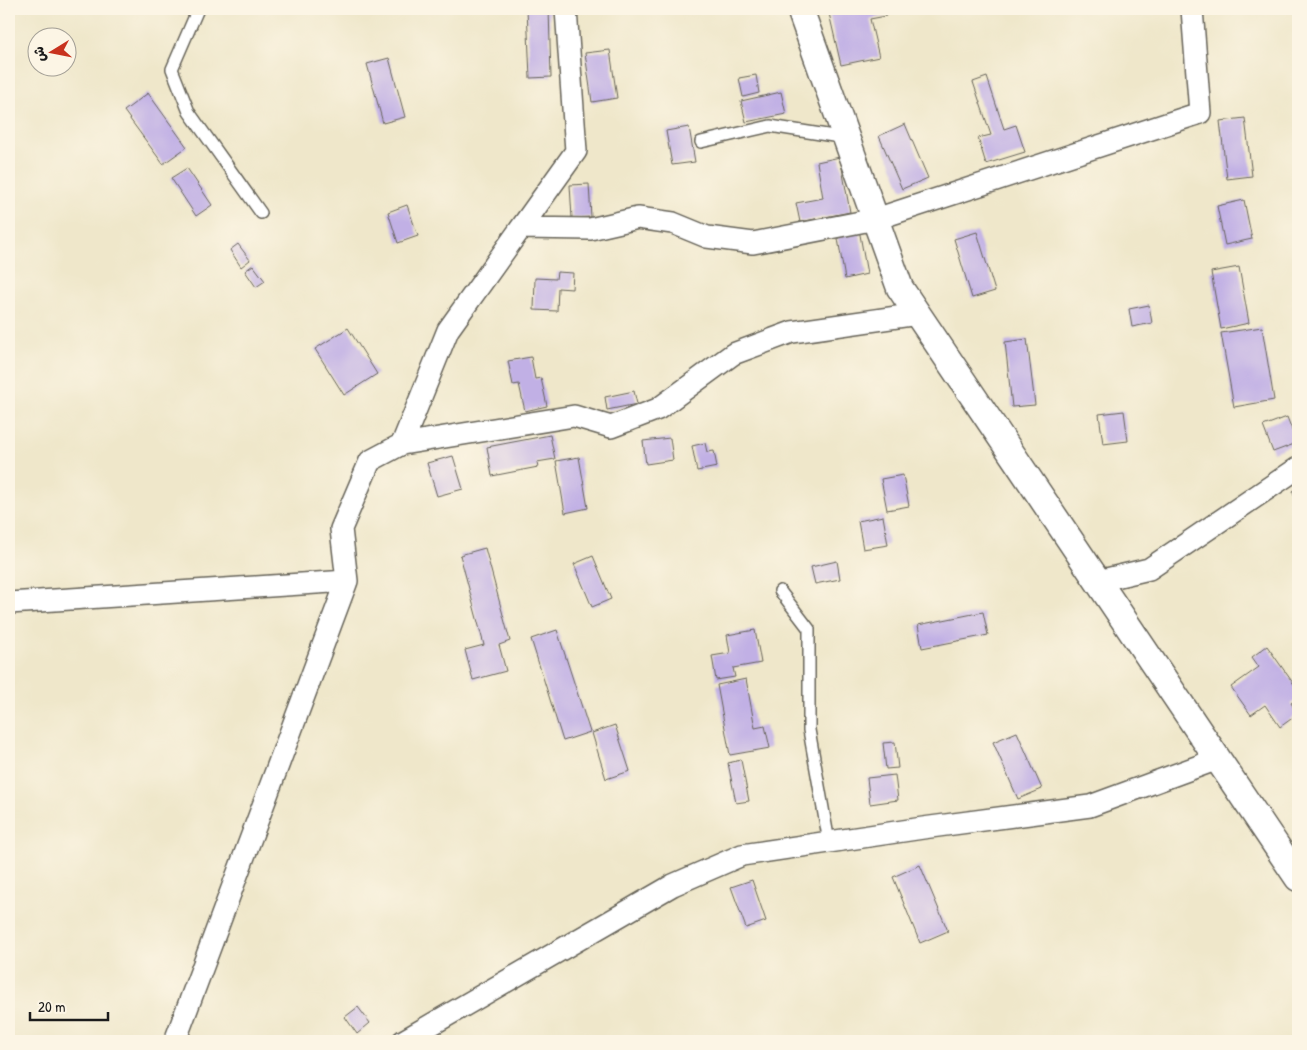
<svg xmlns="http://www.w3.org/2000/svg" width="1307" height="1050" font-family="'Patrick Hand','Playpen Sans Arabic',sans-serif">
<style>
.building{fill:#c1b0e5}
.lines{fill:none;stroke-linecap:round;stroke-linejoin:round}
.service-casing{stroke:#666359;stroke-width:14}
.minor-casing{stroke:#666359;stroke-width:24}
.tertiary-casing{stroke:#666359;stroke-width:29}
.service{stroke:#fff;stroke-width:11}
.minor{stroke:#fff;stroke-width:21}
.tertiary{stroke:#fff;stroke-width:26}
</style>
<rect width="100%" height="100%" fill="#fcf5e5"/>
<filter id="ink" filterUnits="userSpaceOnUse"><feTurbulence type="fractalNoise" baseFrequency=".02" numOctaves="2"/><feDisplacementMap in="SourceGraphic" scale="10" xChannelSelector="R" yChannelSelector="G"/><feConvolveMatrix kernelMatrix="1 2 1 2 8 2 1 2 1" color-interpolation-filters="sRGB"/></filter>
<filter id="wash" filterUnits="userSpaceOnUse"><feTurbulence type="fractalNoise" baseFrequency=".0096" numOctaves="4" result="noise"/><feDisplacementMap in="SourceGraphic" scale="20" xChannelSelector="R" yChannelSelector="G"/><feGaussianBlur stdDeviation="1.12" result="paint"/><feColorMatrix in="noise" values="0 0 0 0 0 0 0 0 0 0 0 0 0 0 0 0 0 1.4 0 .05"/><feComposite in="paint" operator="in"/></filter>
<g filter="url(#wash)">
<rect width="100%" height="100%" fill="#efe7ca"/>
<g id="blocks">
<path class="building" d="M527,9H549L551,77L530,78Z
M828,9H885L886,16L870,19L879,57L841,65Z
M610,50L617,98L592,102L585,53Z
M389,58L405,117L383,123L367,64Z
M756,75L759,93L743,97L739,78Z
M987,77L1004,129L1016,125L1025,152L986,164L978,138L991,135L973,82Z
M781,92L786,114L746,122L741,101Z
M148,93L187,147L163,164L124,111Z
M1245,118L1252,176L1227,179L1220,121Z
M905,124L928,178L902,189L879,136Z
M689,127L695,162L672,165L666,131Z
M840,157L850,212L800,222L796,203L823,198L817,162Z
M187,168L212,205L196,216L171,178Z
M589,184L591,217L572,218L570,185Z
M1244,200L1252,239L1225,245L1217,206Z
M407,205L418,236L398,243L388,212Z
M859,229L867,274L845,279L837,233Z
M977,232L995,291L972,298L954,239Z
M238,244L250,260L241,267L230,250Z
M253,265L265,281L256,287L245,271Z
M1239,267L1249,323L1221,329L1211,272Z
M557,272L573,273L572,289L558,288L557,311L534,310L535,278L556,279Z
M1149,305L1152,323L1132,327L1129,309Z
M1262,327L1274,400L1234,407L1221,333Z
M348,328L377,374L344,395L315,349Z
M1027,339L1035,405L1012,407L1005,342Z
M531,357L535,379L541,378L547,406L525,411L519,384L513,385L508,361Z
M634,391L637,404L607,410L605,397Z
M1124,411L1128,441L1103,444L1099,414Z
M1287,417L1297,443L1273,452L1263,426Z
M550,435L555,459L537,462L538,467L492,476L487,447Z
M670,438L673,460L646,464L643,441Z
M705,443L707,452L714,451L717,467L697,471L692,446Z
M453,456L463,489L437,496L427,463Z
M579,457L588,508L565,513L556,461Z
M903,475L909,506L887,510L881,479Z
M1298,487V503L1292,491Z
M883,516L888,545L863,549L858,521Z
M485,548L510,641L499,645L506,671L473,680L465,650L484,645L460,555Z
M593,556L611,599L592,607L574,564Z
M837,561L840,579L815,584L811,567Z
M983,612L988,635L922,648L918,625Z
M557,630L590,732L563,741L531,639Z
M755,630L761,663L733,668L735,677L716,680L712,656L730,653L727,635Z
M1267,646L1298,690V698L1291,703L1298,714L1280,727L1265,705L1251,715L1231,687L1259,667L1252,657Z
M746,679L755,728L765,726L770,748L730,755L717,685Z
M615,725L630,771L606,779L592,733Z
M1017,732L1042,789L1018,799L993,742Z
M895,742L898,768L886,769L883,743Z
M741,760L749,801L736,803L728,763Z
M895,775L898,800L870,804L867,778Z
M920,865L948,931L920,943L893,877Z
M752,880L766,921L746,928L731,887Z
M358,1007L370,1023L357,1034L345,1017Z"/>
</g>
</g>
<g filter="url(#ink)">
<use href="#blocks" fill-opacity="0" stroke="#666359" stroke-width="1"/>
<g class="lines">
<defs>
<path id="service" d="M198,9L172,69L189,112L261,213
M701,142L770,126L846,138
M780,591L809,629V730L829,842"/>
<path id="minor" d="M521,228L590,229L638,218L673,223L707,237L753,243L876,219L1200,113L1192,9
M402,444L574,416L611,427L658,409L733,354L792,332L918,314
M1098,581L1149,569L1298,468
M9,603L347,581
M175,1041L347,581L341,529L370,461L402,444L448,330L576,151L566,9
M403,1041L673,885L742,855L923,828L1090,806L1218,759"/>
<path id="tertiary" d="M800,9L900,288L1298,878"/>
</defs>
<use href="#service" class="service-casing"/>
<use href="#minor" class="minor-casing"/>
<use href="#tertiary" class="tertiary-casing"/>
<use href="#service" class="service"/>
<use href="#minor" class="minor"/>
<use href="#tertiary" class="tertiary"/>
</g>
</g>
<rect width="1307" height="1050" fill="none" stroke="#fcf5e5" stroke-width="30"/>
<g transform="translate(52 52) rotate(260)"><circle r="24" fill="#fcf5e5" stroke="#a29e95"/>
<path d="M0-4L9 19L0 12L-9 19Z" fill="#c8321e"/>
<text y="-8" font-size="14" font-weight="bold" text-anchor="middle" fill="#1c1c1c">ش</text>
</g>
<path d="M30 1012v8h78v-8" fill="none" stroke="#1c1c1c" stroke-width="2.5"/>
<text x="38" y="1012" font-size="15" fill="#1c1c1c" stroke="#fcf5e5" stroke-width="4" paint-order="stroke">20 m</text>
</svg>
